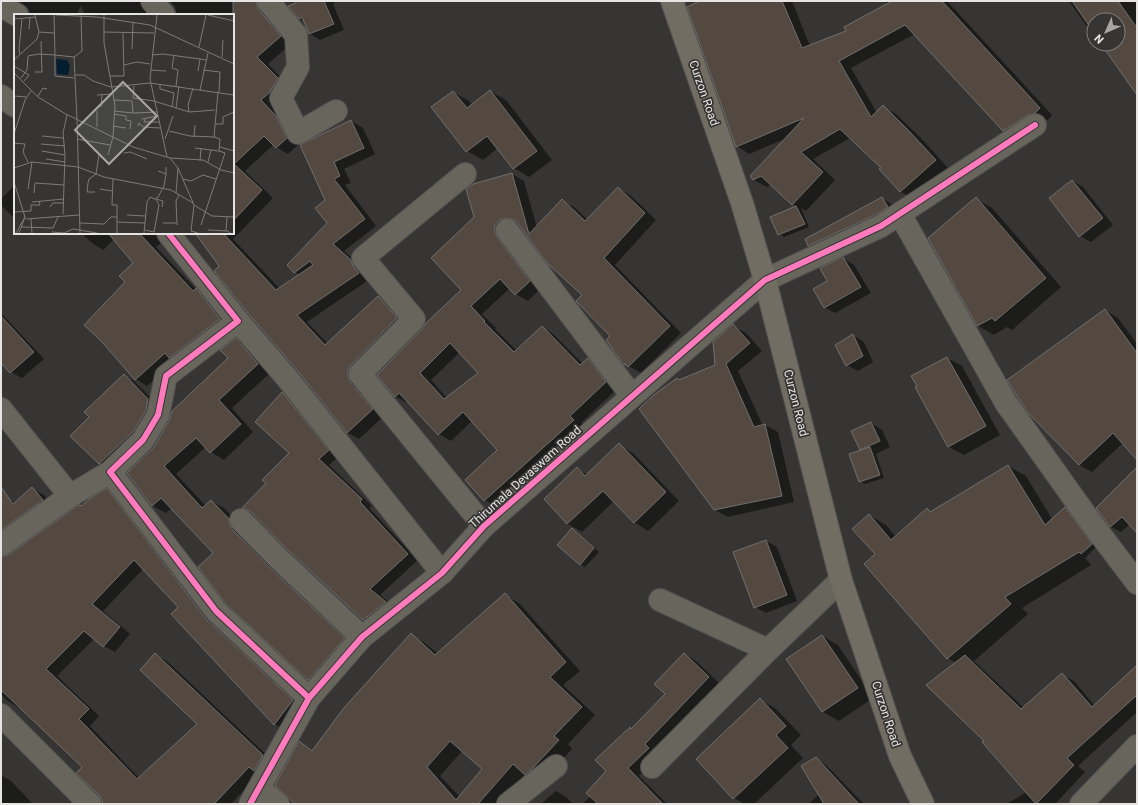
<svg xmlns="http://www.w3.org/2000/svg" width="1138" height="805" font-family="Roboto,sans-serif">
<style>
.shadow{fill:#0007;fill-rule:evenodd}
.building{fill:#544940;stroke:#706f6e;fill-rule:evenodd}
.lines{fill:none;stroke-linecap:round;stroke-linejoin:round}
.minor-casing{stroke:#525150;stroke-width:24}
.major-casing{stroke:#525150;stroke-width:24}
.minor{stroke:#68655d;stroke-width:22}
.major{stroke:#726d63;stroke-width:22}
.cycleway-casing{stroke:#373533;stroke-width:8}
.cycleway{stroke:#fd7abc;stroke-width:6}
.labels{text-anchor:middle;stroke-width:3.5;stroke-linejoin:round;paint-order:stroke}
.street-label{font-size:12px;fill:#e6e5e4;stroke:#373533}
.inset-road{fill:none;stroke:#7c7b7a;stroke-width:1}
.view{fill:#a8a7a6;fill-opacity:0.15;stroke:#a8a7a6;stroke-width:2}
.inset-edge{fill:none;stroke:#e6e5e4;stroke-width:2}
</style>
<rect width="100%" height="100%" fill="#363534"/>
<path class="shadow" d="M19,1H153V15H85L81,6L76,15H34L30,13L28,8Z
M170,1H264L292,43L268,64L289,86L282,98L272,107L287,123L298,145L288,154L273,145L245,171L273,198L233,239L280,289L300,275L295,272L328,223L326,200L301,145L351,121L363,128L375,154L344,169L351,183L345,185L376,226L344,251L362,267L370,279L307,322L328,344L379,297L390,304L408,325L362,372L384,416L359,439L348,433L298,370L197,233H233V15H177L175,7Z
M302,1H337L333,4L344,30L320,40L310,34L304,21L300,19L290,6Z
M702,1H792L810,46L848,31L888,5L884,1H947L1052,115L1048,120L1041,121L1017,138L1004,130L915,34L851,68L877,113L883,107L896,114L921,138L948,168L914,199L901,192L880,169L882,168L850,138L813,159L835,180L806,211L801,208L809,227L784,237L779,234L771,217L798,207L793,204L772,184L767,187L754,180L787,138L749,154L737,146Z
M1069,1H1137V94L1103,44H1118V20H1094V32L1088,28Z
M490,91L506,100L552,160L529,177L514,168L498,148L483,160L467,151L453,92L469,101L472,105Z
M512,174L524,181L537,228L562,201L574,207L588,220L618,188L630,195L656,220L615,265L681,333L641,373L625,364L612,336L583,295L519,224L512,226L541,288L528,301L516,294L510,288L482,314L496,328L495,329L517,351L542,327L553,334L583,364L588,359L600,366L617,389L581,423L585,427L497,507L485,500L466,480L499,450L472,421L451,441L439,434L409,402L407,403L395,396L463,290L475,217ZM460,352L479,373L447,398L431,380Z
M1073,181L1083,187L1113,225L1091,242L1080,236Z
M15,185V219L1,205V199Z
M882,198L893,205L898,213L820,252L809,245Z
M976,199L992,208L1061,287L1012,330L1007,327L994,335L978,326L929,239Z
M81,233H170L168,237L156,247L196,289L207,296L231,326L176,361L147,386L136,379L126,282L134,263L114,239L103,250L92,243Z
M843,258L854,265L871,293L835,313L824,307L828,281Z
M1105,310L1118,318L1137,344V459L1123,443L1092,472L1079,465Z
M1,313L44,359L22,378L11,372L1,361Z
M733,326L746,333L762,351L738,371L763,426L765,425L778,432L794,502L728,517L715,510L680,381L716,366Z
M853,335L864,342L873,362L858,371L847,365Z
M236,339L249,347L271,372L232,408L253,432L224,460L211,452L206,447L176,474L206,506L211,501L224,508L357,646L322,687L309,679L214,553L172,508L166,513L153,506L128,473L154,447L229,358Z
M947,358L962,366L1000,435L964,455L949,447L916,388Z
M124,375L134,381L159,406L110,469L100,463Z
M283,394L293,400L338,457L329,465L372,506L369,508L418,560L380,595L396,608L374,626L363,620L253,513L244,508L267,483L291,453Z
M871,423L882,430L890,447L876,454L884,478L865,484L860,481L862,451L860,450Z
M619,445L633,453L679,501L648,531L634,522L614,501L582,532L568,524L545,499L577,469L588,475Z
M1008,466L1026,476L1052,519L1065,508L1082,518L1100,543L1085,558L1091,565L1022,608L1028,614L974,661L1024,708L1063,675L1074,681L1095,706L1137,666V712L1078,766L1085,772L1056,803L1057,804H1006L1027,792L986,741L956,663L948,658L865,564L876,555L869,515L886,525L896,537L927,510L932,512Z
M1137,481V531L1130,524L1121,532L1111,527L1097,508Z
M32,489L44,495L54,507L1,546V503L8,499L16,503Z
M107,490L118,496L304,708L286,731L275,724L179,607L144,568L103,611L130,634L115,652L104,646L95,638L57,676L99,716L90,726L139,778L198,724L156,655L167,661L274,762L260,773L231,804H103V800L84,767L20,707L19,708L8,701L1,694V557L2,558L9,556Z
M572,529L577,532L599,552L585,567L580,564Z
M766,541L777,547L797,601L766,613L755,607Z
M505,595L519,603L580,671L563,685L595,715L568,744L572,749L546,777L540,782L525,774L499,804H297L300,743L313,751L411,635L425,643L438,654ZM463,750L484,769L460,797L440,776Z
M822,636L838,645L873,698L839,721L823,712L787,659Z
M684,654L696,661L721,685L661,755L639,776L667,804H582L591,796L632,730L666,694Z
M761,700L776,709L801,735L791,745L803,758L754,804H744L734,798L697,759Z
M816,758L826,765L863,803L809,804L819,794Z
M1,775L11,781L33,804H1Z
M556,791L566,797L573,804H541Z"/>
<path class="building" d="M233,1H256L258,9L281,36L257,57L278,78L270,92L261,100L276,116L287,138L276,148L264,136L234,164L262,190L233,221Z
M295,1H324L334,24L309,34L302,17L299,19L288,6L296,3Z
M700,1H782L802,48L846,31L844,27L892,1H942L1040,108L1035,113L1028,115L1003,131L905,25L839,61L871,117L883,105L908,130L936,160L900,192L879,169L881,168L840,129L801,152L823,172L792,205L761,176L753,180L750,176L804,118L736,147L687,7Z
M1072,1H1118L1137,28V95L1101,44H1118V20H1094V33Z
M490,90L537,151L513,169L487,136L466,152L431,107L453,91L467,108Z
M351,120L364,148L334,162L340,176L334,179L365,219L333,244L351,260L353,266L359,273L297,315L325,345L378,296L397,318L351,365L348,370V376L350,382L373,409L347,433L297,370L248,313L214,271L219,266L195,233H223L276,290L313,265L310,261L294,273L287,265L327,223L315,208L325,200L300,145Z
M512,173L529,234L562,199L585,221L618,187L645,213L604,258L670,326L628,367L625,364L624,365L606,340L610,336L576,301L582,295L548,264L517,222L512,219L506,218L499,220L495,225V232L497,237L530,281L515,295L500,279L471,306L485,321L484,322L514,352L542,326L580,365L588,358L606,382L570,416L574,420L484,501L465,480L497,450L463,412L438,435L399,393L395,397L377,375L423,328L426,323L461,290L431,258L474,217L466,189L473,184ZM450,343L478,373L444,399L420,373Z
M1072,180L1103,218L1079,237L1049,198Z
M882,197L888,207L875,215L808,246L805,239Z
M976,197L1046,278L995,321L992,318L977,326L928,238Z
M796,206L805,224L778,235L770,217Z
M108,233H139L193,291L196,288L220,319L169,358L165,353L135,380L102,342L84,325L125,282L119,276L133,263Z
M843,257L861,287L824,308L813,289L827,281L820,268Z
M1105,309L1137,353V460L1113,433L1079,465L1028,413L1017,396L1007,380Z
M1,316L34,352L10,373L1,363Z
M733,324L750,343L726,364L754,427L765,424L782,496L714,510L639,409L655,394L677,378L679,380L715,365L713,342Z
M853,334L863,356L846,366L835,345Z
M236,338L258,364L219,400L241,424L210,453L196,438L164,466L202,508L211,500L229,519V523L232,529L269,567L345,638L308,680L225,603L198,567L213,553L161,498L152,506L127,473L154,447L169,421L172,411L228,358L220,350Z
M947,357L986,426L948,447L915,387L917,386L911,376Z
M124,374L148,399L146,410L133,432L99,464L70,436L89,417L84,412Z
M282,392L329,450L319,459L362,499L360,502L408,554L370,589L386,602L363,620L287,549L250,511L242,508L266,483L262,480L289,453L255,422Z
M871,422L880,441L860,450L851,431Z
M619,443L666,492L634,523L603,491L567,524L544,499L577,467L585,476Z
M870,447L880,475L859,482L849,454Z
M1008,465L1045,525L1065,507L1092,544L1081,554L1079,552L1005,597L1011,604L947,659L864,564L875,554L852,529L869,514L891,540L927,508L930,512Z
M1137,467V533L1122,517L1110,527L1096,508Z
M1,487L13,504L32,487L43,500L1,530Z
M107,488L206,619L293,700L274,725L171,614L178,607L134,560L92,604L120,627L103,647L84,631L46,669L89,709L79,719L137,779L197,724L140,670L155,653L263,755L254,771L249,767L214,804H102V800L99,795L76,773L82,767L1,690V557L8,555L77,506L80,505L81,506L89,499Z
M572,528L594,548L580,565L557,545Z
M766,540L787,595L754,608L733,552Z
M505,593L566,662L550,677L582,707L554,736L559,740L531,770L525,775L513,764L478,804H295L275,785L299,741L312,751L343,709L411,633L435,655ZM450,741L482,769L456,800L427,767Z
M822,635L858,688L822,712L786,659Z
M684,653L709,677L645,744L649,748L628,768L663,804H598L586,793L606,771L595,760L630,727L631,729L665,694L654,684Z
M965,655L1021,709L1062,673L1092,707L1137,665V695L1067,758L1074,765L1036,804L982,742L984,741L926,685Z
M760,698L786,726L776,735L788,748L733,799L696,759Z
M816,757L859,804H824L801,766Z"/>
<g class="lines">
<defs>
<path id="minor" d="M152,1L164,15
M268,1L296,35L298,67L281,98L298,133L336,111
M1,6L17,15
M1,96L15,106
M465,174L363,258L414,319L360,374L484,526
M900,214L1006,403L1090,521L1137,583
M507,230L632,396
M168,233L238,321L166,376L158,415L143,440L110,472L216,611L309,698
M238,321L287,378L442,573
M1,409L70,496
M241,520L278,558L362,637
M1,545L70,496L110,472
M660,600L768,650
M1,715L90,804
M652,767L768,650L841,580
M259,788L278,804
M250,804L309,698L362,637L442,573L484,526L765,280L881,226L1035,125
M508,804L556,766
M1081,804L1137,746"/>
<path id="major" d="M672,1L742,203L765,280L841,580L900,756L923,804"/>
</defs>
<use href="#minor" class="minor-casing"/>
<use href="#major" class="major-casing"/>
<use href="#minor" class="minor"/>
<use href="#major" class="major"/>
<defs>
<path id="cycleway" d="M168,233L238,321L166,376L158,415L143,440L110,472L216,611L309,698
M250,804L309,698L362,637L442,573L484,526L765,280L881,226L1035,125"/>
</defs>
<use href="#cycleway" class="cycleway-casing"/>
<use href="#cycleway" class="cycleway"/>
</g>
<g class="labels">
<g class="street-label">
<text transform="translate(704 93) rotate(71)" y="4">Curzon Road</text>
<text transform="translate(796 403) rotate(76)" y="4">Curzon Road</text>
<text transform="translate(525 477) rotate(-42)" y="4">Thirumala Devaswam Road</text>
<text transform="translate(886 714) rotate(72)" y="4">Curzon Road</text>
</g>
</g>
<g transform="translate(14 14)">
<rect width="220" height="220" fill="#363534"/>
<path d="M42,45L53,46L56,52L54,61L43,60Z" fill="#051d31"/>
<path class="inset-road" d="M40,1L41,41L60,43L63,105M42,1L83,3L136,11L220,50M90,1V29L101,91L99,123L94,141M143,1L136,65L153,143M194,1L220,7M0,5L22,3M15,15L16,3M25,18L40,19M89,18L140,19M185,33L192,1M118,35L119,9M6,40L5,35L8,5M138,41L149,40L193,46M160,41L158,54L164,56L162,72M60,43L68,37L67,2M208,43L209,26M0,46L23,25L25,18L21,1M110,51L123,48L136,50M0,52L15,61L10,67M137,56L152,57M189,56L206,58L205,78M184,57L186,45M21,58H28L27,27M0,59L24,83L50,99L119,133L156,144L164,154L180,191L198,202L220,203M61,61H70L79,67L97,73L136,69L220,81M96,62H110L109,19M7,64L13,56L14,42L25,40L41,41V62L60,64M146,71V75L160,79L158,93M179,74L174,91L175,98L201,96M186,76L194,39M83,81L98,80M0,82L12,83M24,82L29,74L33,75M119,84L140,87L175,98M119,84L120,72M100,86L118,87L119,99L143,98M87,93L88,81M162,94L165,72M100,97L119,99M100,100L112,102V106L117,107L116,115M63,105L66,219M128,105L143,102M131,105L130,108H145M201,110H209V103L220,98M99,112L112,114M124,112L125,109L129,113L146,114M83,113V97M155,117L176,122L200,123L204,78M0,120L11,86L17,77M28,122L49,124M180,123L181,111M63,125L96,131M151,125L159,102M0,129L11,130L9,138L14,148M27,130L51,132M206,133L220,137M181,134L205,137M28,137L51,141M110,139L116,138L133,145M156,144L189,146L207,156L220,159M32,145L51,148M186,147L187,134M194,148L197,136M0,154L18,148L64,153L90,163L157,176L179,189M144,157L152,160V153M99,165L98,191H103V219M169,165L177,167L189,161L202,165M0,168L11,203L5,219M14,175L18,148M86,175L98,177M81,178H73L74,169L75,165L82,160L85,141M20,179L21,169L50,171M162,179L164,154M142,185L149,187L148,193M18,188L50,185M180,191L177,217L184,219M36,193L39,189H49M1,198L17,197V191H26L25,187M49,200L51,141L49,119L53,101M113,201L131,202M12,205L65,201M17,205L18,219M103,208L131,209M66,209L90,210L97,203H103M149,209H162M163,211L162,187L165,181M187,211L211,139L205,137L206,125L200,123M8,213L39,214L44,203M131,216L140,218L145,191L142,185M194,216L214,217L216,219M212,217L213,203M38,218L50,219L59,215L83,219M2,219L11,203M130,219L133,188L136,183L141,185L144,183L150,172L152,160"/>
<path class="view" d="M109,68L143,102L95,150L61,116Z"/>
<rect width="220" height="220" class="inset-edge"/>
</g>
<rect width="1138" height="805" fill="none" stroke="#e6e5e4" stroke-width="4"/>
<g transform="translate(1106 32) rotate(225)"><circle r="19" fill="#373533" stroke="#7d7b7a"/>
<path d="M0-3L7 15L0 10L-7 15Z" fill="#a8a7a6"/>
<text y="-6" font-size="11" font-weight="bold" text-anchor="middle" fill="#e6e5e4">N</text>
</g>
</svg>
